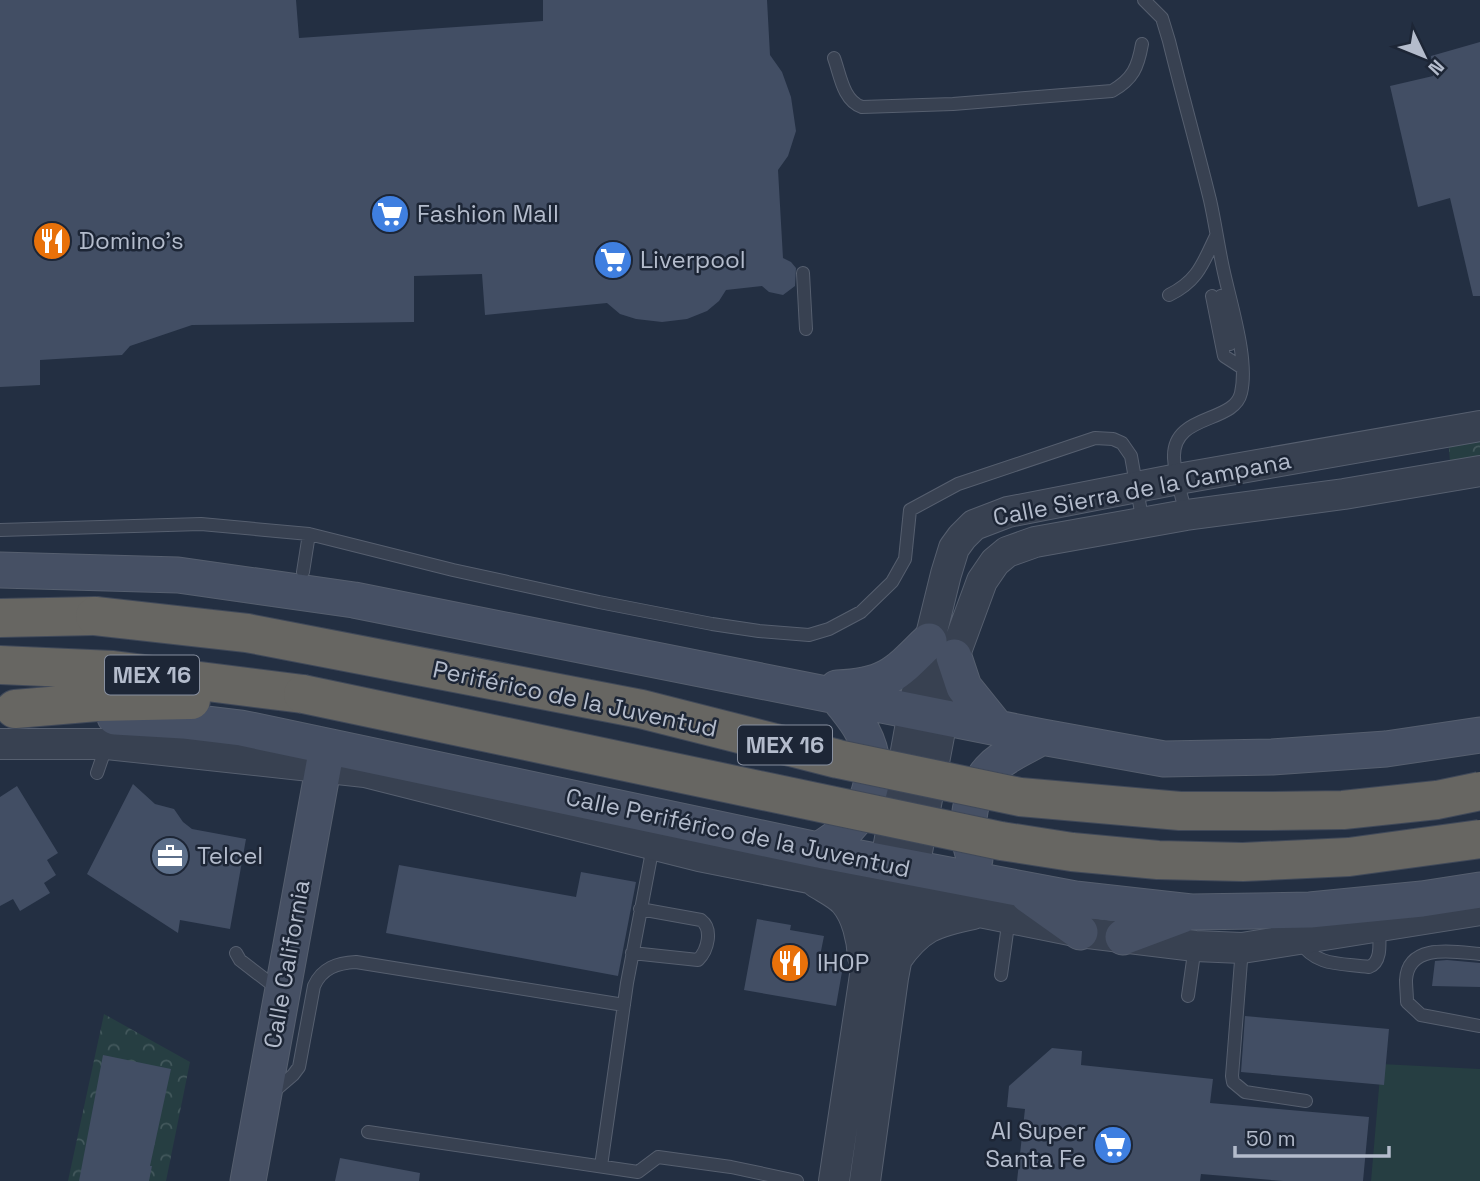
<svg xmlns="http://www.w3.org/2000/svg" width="1480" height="1181" font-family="'Space Grotesk',sans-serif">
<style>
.park{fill:url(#park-crowns)}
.garden{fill:#263e42}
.building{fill:#424e64}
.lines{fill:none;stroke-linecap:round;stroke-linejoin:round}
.service-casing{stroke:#565f6f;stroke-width:14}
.tertiary-casing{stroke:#565f6f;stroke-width:32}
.secondary-casing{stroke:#565f6f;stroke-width:37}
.trunk-casing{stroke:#404959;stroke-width:40}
.service{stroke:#384151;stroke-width:12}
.tertiary{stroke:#384151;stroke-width:30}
.secondary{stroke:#465064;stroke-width:35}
.trunk{stroke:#676662;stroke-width:38}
.trunk-bridge-casing{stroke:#404959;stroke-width:40;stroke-linecap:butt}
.trunk-bridge{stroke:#676662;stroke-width:38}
.labels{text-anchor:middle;stroke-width:5;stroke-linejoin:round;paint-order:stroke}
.shield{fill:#1d2636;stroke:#878f9f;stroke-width:2}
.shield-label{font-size:23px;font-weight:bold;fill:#b4bccc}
.poi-label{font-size:24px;fill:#b4bccc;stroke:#1d2636;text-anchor:start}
.street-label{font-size:24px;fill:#b4bccc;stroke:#1d2636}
</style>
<defs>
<pattern id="park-crowns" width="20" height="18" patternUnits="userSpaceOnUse" patternTransform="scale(1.75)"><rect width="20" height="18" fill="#263e42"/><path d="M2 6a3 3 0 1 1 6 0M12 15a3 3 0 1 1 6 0" fill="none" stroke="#43585c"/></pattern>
</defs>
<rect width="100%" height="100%" fill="#232f42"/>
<path class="park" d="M1480,433V459L1450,463L1448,436Z
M104,1014L190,1062L166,1181H68Z"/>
<path class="garden" d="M1381,1064L1480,1069V1181H1371Z"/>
<path class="building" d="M0,0H296L299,38L543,21V0H767L770,55L782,72L791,97L796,131L788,156L778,170L783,258L791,262L796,268L795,286L783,295L769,292L762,286L726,290L719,301L707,311L687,319L662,322L636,319L620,314L607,303L485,315L482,274L414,276V322L192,325L130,346L122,355L40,360V385L0,387Z
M1480,42V296H1473L1450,198L1418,207L1390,86L1433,76L1431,56Z
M133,784L155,804L174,809L183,822L192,829L246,839L230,929L180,920L178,933L87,874Z
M17,786L58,853L47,860L56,875L44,883L50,893L20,911L13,899L0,906V797Z
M399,865L576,897L581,872L636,882L618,976L386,933Z
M757,919L791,925L790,930L824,936L819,961L843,966L836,1006L744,990Z
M1447,960L1480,963V987L1432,986L1435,961Z
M1245,1016L1389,1029L1384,1085L1241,1072Z
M1052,1048L1082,1051L1081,1065L1213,1079L1210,1103L1369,1117L1363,1181H1283L1201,1174L1200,1181H1017L1025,1109L1007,1107L1009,1086Z
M103,1055L171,1069L150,1166H152L149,1181H79Z
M340,1158L420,1173L419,1181H335Z"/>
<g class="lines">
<defs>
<path id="service" d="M1144,0L1162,18L1169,41C1182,94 1197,147 1210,200C1215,222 1218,245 1223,268C1230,302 1249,359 1241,393C1234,424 1172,413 1174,458C1175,477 1182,496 1186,515
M834,58C840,74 843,101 862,107L953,104L1112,91C1133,79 1138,67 1142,44
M803,273L806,329
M1169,295C1198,281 1203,263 1216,236
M1212,296L1224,356L1241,367
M1221,296L1230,344
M0,530L201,524L309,534L453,570L599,602L712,624L759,631L809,635L829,629L861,612L892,582L905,559L910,510L958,484L1095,438L1113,439L1122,443L1131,456L1143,523
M303,572L309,534
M97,773L107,744
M1299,941C1317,967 1340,963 1369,967C1383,962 1379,940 1379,926
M1242,948L1232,1076L1233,1082L1245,1092L1306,1101
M236,953L240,960L279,990
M632,953L698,960C708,950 713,929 701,920L640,909
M1480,954C1456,952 1408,942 1406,980C1406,987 1407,995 1407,1002L1421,1015L1480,1026
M1001,975L1009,918
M1188,996L1195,946
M272,1093L293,1075L299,1067L314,986C322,968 337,963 356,962L624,1005
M368,1132L638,1172L658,1157L731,1167L797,1181
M601,1166L627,983L653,846"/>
<path id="tertiary" d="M0,744H107L365,772L699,856L1080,932L1195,946L1242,948L1480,910
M816,882C825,888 838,894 845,902C857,916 862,939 863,957
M896,960C919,927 934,922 973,914
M834,1181L865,975L916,696L946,574L954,548L962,537L974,525L1008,512L1178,479L1480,426
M865,1181L893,978L954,657L982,581L995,562L1007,552L1035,542L1186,515L1344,494L1480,471"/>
<path id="secondary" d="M0,570L178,575L354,600L1042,737L1164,759L1272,757L1386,749L1480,735
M954,657L964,687L997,728
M837,688C886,686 896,674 929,641
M115,717L183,721L241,728L818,850L1075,899L1191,912L1310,910L1422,899L1480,890
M818,850C862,826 888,780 862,731C856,719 845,707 837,696
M975,859C962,827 969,789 995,765C1009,753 1027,746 1042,737
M1028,895L1080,932
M1123,937L1182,915
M248,1181L327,747"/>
<path id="trunk" d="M0,618L95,616
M0,665L113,670L303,694
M15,709L97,702L191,700"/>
</defs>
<use href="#service" class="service-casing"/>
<use href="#tertiary" class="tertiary-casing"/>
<use href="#secondary" class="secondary-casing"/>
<use href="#trunk" class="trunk-casing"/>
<use href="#service" class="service"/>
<use href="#tertiary" class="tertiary"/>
<use href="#secondary" class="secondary"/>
<use href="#trunk" class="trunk"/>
<defs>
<path id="trunk-bridge" d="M95,616L247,633L641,709L838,759L1020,797L1180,811H1272L1343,810L1437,800L1480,791
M303,694L1001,841L1072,852L1158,860L1243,862L1349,857L1480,839"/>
</defs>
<use href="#trunk-bridge" class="trunk-bridge-casing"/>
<use href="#trunk-bridge" class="trunk-bridge"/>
</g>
<defs>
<symbol id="supermarket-disc" viewBox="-11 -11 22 22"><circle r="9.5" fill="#3f7fe0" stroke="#1d2636"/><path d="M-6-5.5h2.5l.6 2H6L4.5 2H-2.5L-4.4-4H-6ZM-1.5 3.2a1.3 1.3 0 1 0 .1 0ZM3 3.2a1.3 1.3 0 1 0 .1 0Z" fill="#fff"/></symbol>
<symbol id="restaurant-disc" viewBox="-11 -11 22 22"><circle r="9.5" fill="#e8710a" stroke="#1d2636"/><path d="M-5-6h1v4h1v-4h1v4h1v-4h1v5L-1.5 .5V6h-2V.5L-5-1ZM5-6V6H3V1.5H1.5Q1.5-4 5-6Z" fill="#fff"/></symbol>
<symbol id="office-disc" viewBox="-11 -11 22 22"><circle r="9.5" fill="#5c6f8a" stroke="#1d2636"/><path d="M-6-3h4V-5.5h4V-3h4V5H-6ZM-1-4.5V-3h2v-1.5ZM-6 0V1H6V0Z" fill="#fff"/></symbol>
</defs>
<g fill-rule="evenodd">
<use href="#supermarket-disc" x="368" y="192" width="44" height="44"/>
<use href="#restaurant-disc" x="30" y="219" width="44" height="44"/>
<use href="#supermarket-disc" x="591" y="238" width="44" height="44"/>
<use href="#office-disc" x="148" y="834" width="44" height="44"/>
<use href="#restaurant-disc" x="768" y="941" width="44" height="44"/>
<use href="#supermarket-disc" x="1091" y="1123" width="44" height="44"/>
</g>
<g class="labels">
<g class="shield">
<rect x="105" y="655.5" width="94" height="39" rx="5"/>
<rect x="738" y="725.5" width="94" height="39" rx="5"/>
</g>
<g class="shield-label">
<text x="152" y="683">MEX 16</text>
<text x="785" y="753">MEX 16</text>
</g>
<g class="poi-label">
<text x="417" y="222">Fashion Mall</text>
<text x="79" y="249">Domino's</text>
<text x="640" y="268">Liverpool</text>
<text x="197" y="864">Telcel</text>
<text x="817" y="971">IHOP</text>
<text x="1086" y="1139" text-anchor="end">Al Super<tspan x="1086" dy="28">Santa Fe</tspan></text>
</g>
<g class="street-label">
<text transform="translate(1142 489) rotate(-11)" y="8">Calle Sierra de la Campana</text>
<text transform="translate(575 699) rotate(12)" y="8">Periférico de la Juventud</text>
<text transform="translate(738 833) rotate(12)" y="8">Calle Periférico de la Juventud</text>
<text transform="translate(287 964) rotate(-80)" y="8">Calle California</text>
</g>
</g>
<g transform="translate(1424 56) rotate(133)" stroke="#1d2636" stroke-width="5" paint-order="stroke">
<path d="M0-5L12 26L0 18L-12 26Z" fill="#b4bccc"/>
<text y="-10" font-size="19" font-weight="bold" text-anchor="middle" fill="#b4bccc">N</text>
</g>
<path d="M1235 1146v10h154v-10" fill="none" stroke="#b4bccc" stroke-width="3.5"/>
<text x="1246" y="1146" font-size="21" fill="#b4bccc" stroke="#1d2636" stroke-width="5" paint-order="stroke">50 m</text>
</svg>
